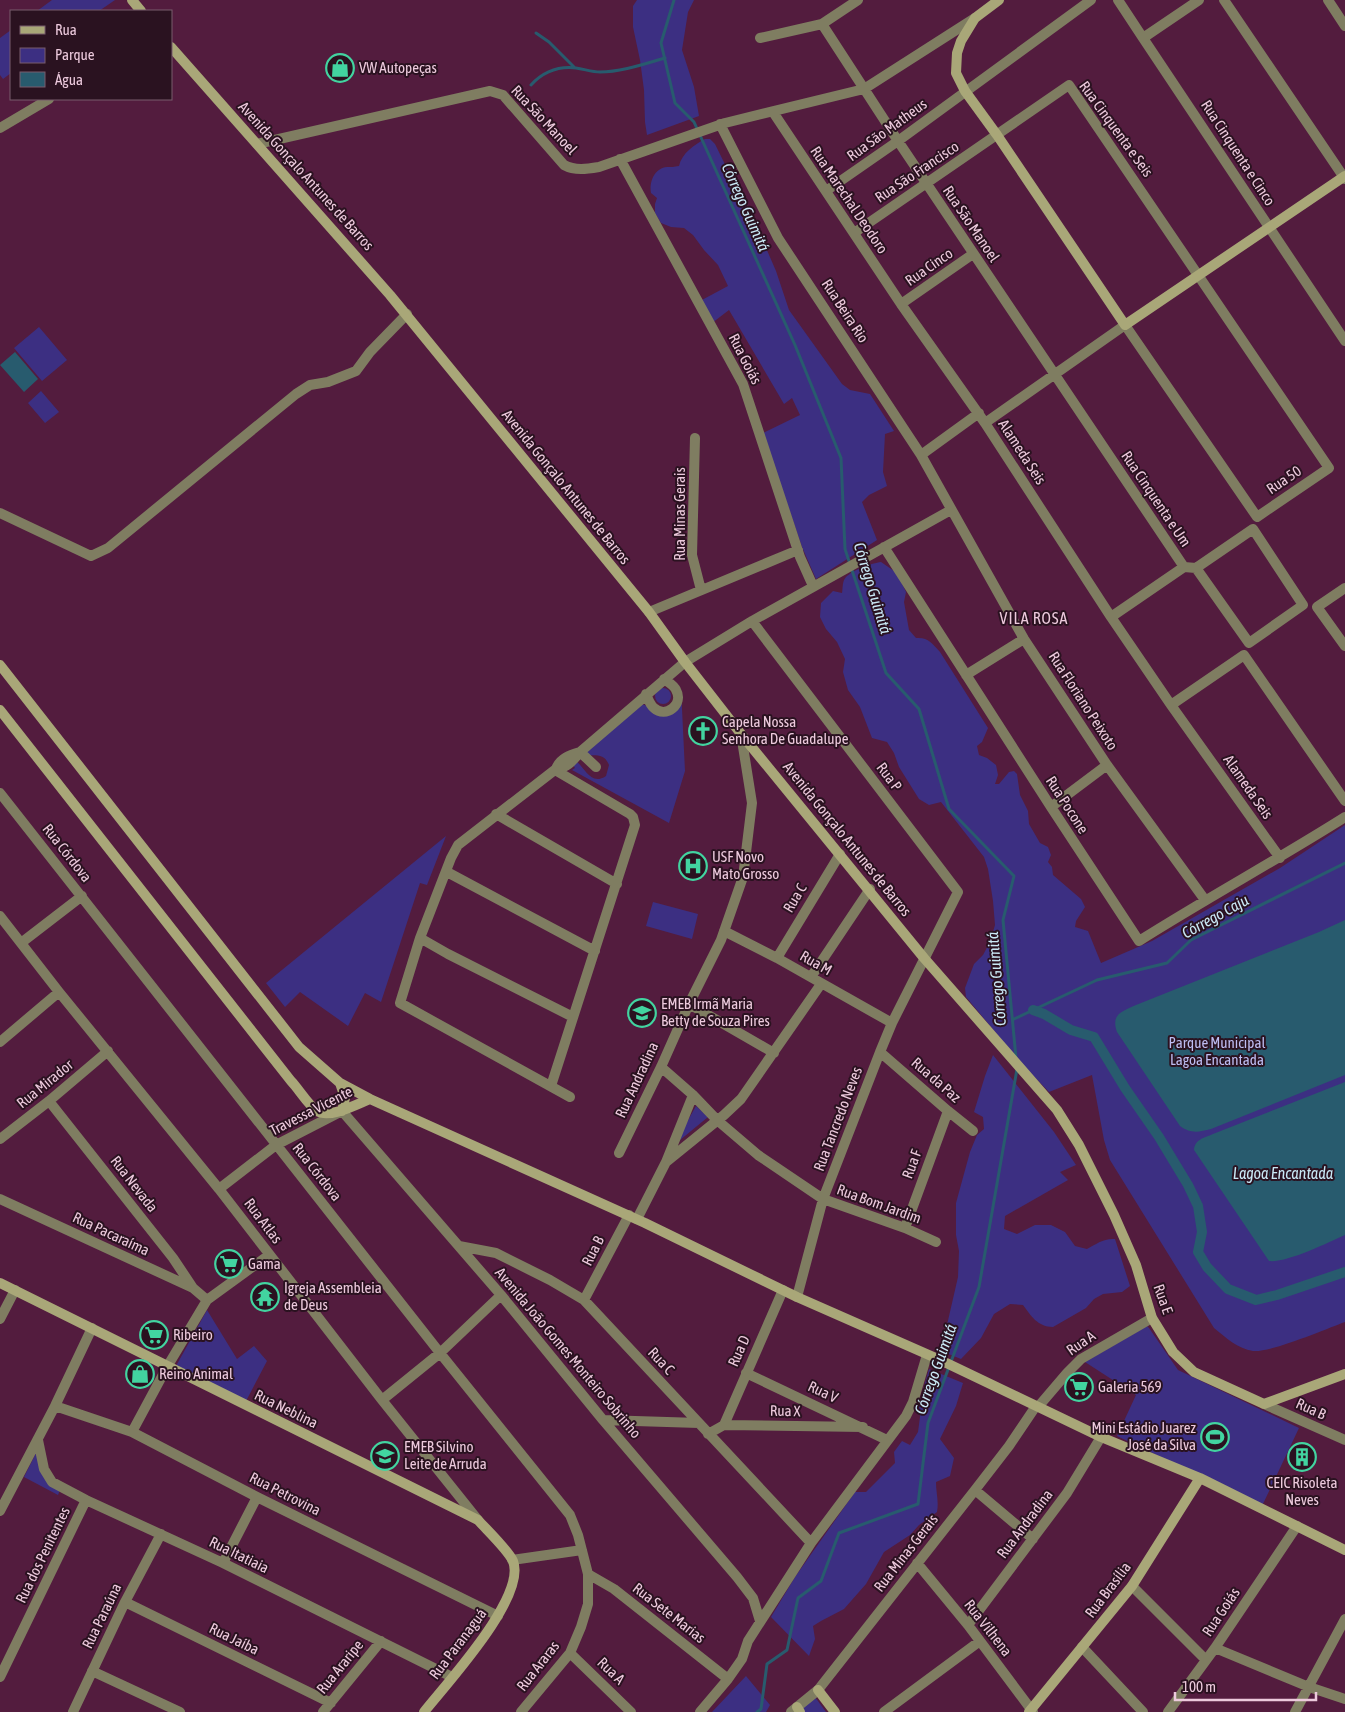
<svg xmlns="http://www.w3.org/2000/svg" width="1345" height="1712" font-family="'Asap Condensed',sans-serif">
<style>
.green{fill:#3c2f82}
.water{fill:#285b6e}
.lines{fill:none;stroke-linecap:round;stroke-linejoin:round}
.stream{stroke:#285b6e;stroke-width:3}
.canal{stroke:#285b6e;stroke-width:10}
.street{stroke:#7f7d61;stroke-width:10}
.secondary{stroke:#a9a778;stroke-width:10}
.labels{text-anchor:middle;stroke-width:4;stroke-linejoin:round;paint-order:stroke}
.poi-label{font-size:15px;fill:#edcadd;stroke:#2a1220;text-anchor:start}
.street-label{font-size:15px;fill:#edcadd;stroke:#2a1220}
.park-label{font-size:15px;fill:#bdbdf2;stroke:#2a1220}
.water-label{font-size:16px;font-style:italic;fill:#c9e8f5;stroke:#2a1220}
.neighbourhood-label{font-size:16px;letter-spacing:1px;fill:#edcadd;stroke:#2a1220}
</style>
<rect width="100%" height="100%" fill="#531c3e"/>
<path class="green" d="M52,0H115L99,11H37Z
M637,0H694L688,12L682,50L694,87L699,116L647,135L645,122L644,90L640,60L633,27V6Z
M11,30V73L3,79L0,75V38Z
M705,139H710L715,144L766,248L776,271L789,310L842,384L850,390L870,394L894,431L885,434L883,472L887,486L869,495L862,502L877,540L816,579L802,547L763,433L800,415L792,398L784,404L729,310L712,323L700,301L728,286L718,265L704,250L693,235L684,228L671,227L661,223L655,213V204L657,198L651,193C649,183 654,168 667,167C671,167 674,167 679,166C682,153 694,145 705,139Z
M39,327L67,360L42,381L14,348Z
M41,391L59,412L45,423L28,403Z
M881,562L897,573L906,592L904,602L909,630L916,638C928,637 932,643 940,652L988,728L982,742L977,746L979,755L987,758L996,765L998,775L995,784H999L1009,772L1014,771L1017,774L1020,795L1028,811L1029,824L1040,843L1048,847L1051,855L1048,862L1052,867L1053,875L1081,899L1085,907L1076,921L1075,927L1088,931L1101,963L1152,941L1280,868L1345,825V1322C1326,1329 1270,1353 1253,1351C1238,1349 1225,1337 1214,1328L1110,1160L1104,1140L1092,1075L1049,1092L1022,1064L966,997L965,988L974,964L983,955L990,942L995,925L993,901L988,869L984,857L941,802L929,805L919,799L899,767L894,753L887,742L872,738L860,707L848,690L843,672L845,659L837,642L826,629L820,617L821,603L833,591L842,593C843,588 842,581 846,577C853,570 872,563 881,562Z
M681,688L685,771L669,823L572,770L575,768L572,763L576,761C586,769 591,786 606,776L609,765C604,752 595,756 583,755L642,704L647,706L658,713L680,698Z
M655 696a8 8 0 1 1 16 0a8 8 0 1 1-16 0Z
M446,836L427,885L420,883L381,1002L365,993L348,1026L300,992L285,1007L266,983Z
M653,902L698,914L692,939L646,926Z
M993,1055L1054,1132L1076,1165L1060,1172L1068,1180L1005,1216L1004,1229L1017,1234L1035,1225H1051L1065,1232L1075,1246L1087,1249C1096,1244 1104,1238 1115,1239L1130,1286L1122,1292L1103,1294L1094,1299L1086,1308L1053,1327C1038,1327 1031,1316 1023,1305L1010,1304L994,1314L981,1338L961,1359L941,1351L958,1277L959,1251L956,1235V1203L970,1152L977,1135L984,1129L983,1117L974,1112L985,1076Z
M696,1106L708,1117L674,1145Z
M207,1310L237,1359L254,1346L267,1361L245,1403L176,1366Z
M1147,1326L1149,1328L1178,1370L1299,1428L1262,1506L1117,1436L1136,1395L1085,1362Z
M929,1369L963,1383L956,1406L940,1439L954,1458L950,1476L936,1482C936,1493 939,1501 937,1512L919,1525L910,1535L884,1552L866,1584L844,1609L821,1621L813,1626L815,1639L809,1656L771,1617L795,1577L855,1492H866L895,1463L894,1452L902,1441L910,1445L918,1432L920,1417L919,1405Z
M37,1451L60,1490L58,1495L24,1477Z
M746,1676L770,1705L766,1712H712Z
M815,1697L826,1712H803L801,1709Z"/>
<path class="water" d="M15,352L38,379L24,392L0,365Z
M1345,920V1075L1211,1129C1199,1132 1191,1134 1180,1126L1117,1032C1111,1014 1121,1012 1136,1005L1319,932Z
M1345,1082V1235C1327,1243 1287,1263 1269,1261L1194,1150C1195,1139 1204,1138 1213,1134Z"/>
<g class="lines">
<path class="stream" d="M674,0L661,43L675,103L694,122L795,345L841,458L845,549L886,673L919,709L949,809L1014,876L1003,920L1016,1058
M536,33L549,42L575,68
M531,85C543,72 558,66 576,68C584,69 592,72 600,72C621,72 644,64 665,58
M1014,1019L1097,980L1167,963L1191,940L1345,863
M757,1712L761,1709L767,1664L787,1650L798,1598L821,1581L839,1533L918,1504L928,1423L979,1287L1017,1069"/>
<path class="canal" d="M1033,1010L1044,1014L1071,1030L1094,1037L1125,1088L1159,1137L1188,1185L1198,1206L1202,1232L1198,1252L1207,1267L1228,1289L1256,1300L1277,1295L1345,1272"/>
<path class="street" d="M1118,0L1143,38
M1199,0L1143,38L1345,341
M1224,0L1345,179
M1328,0L1345,26
M822,24L898,141L1184,567L1111,617
M760,38L822,24L858,0
M773,112L901,304L985,423L1111,617L1171,705L1280,858
M720,124L778,238L921,455L1024,639L1107,765L1205,900
M0,128L49,99
M257,144L490,91L503,95L564,165C575,171 587,169 599,167L725,123L864,89L975,18
M620,159L743,384L800,557L813,586
M826,191L898,141L1091,0
M854,233L1069,85L1329,468L1257,517L1125,325L985,423
M901,304L973,254
M695,438L692,555L701,590
M921,455L979,413
M0,513L91,556L108,548L296,394L310,385L328,382L356,371L370,352L407,314
M884,547L1051,807L1139,941C1207,898 1277,860 1345,817
M1184,567L1196,568L1253,529L1303,605L1249,643L1196,568
M1345,588L1317,607L1345,646
M649,612L798,550
M752,621L958,892L892,1023L880,1052L823,1199L797,1297
M966,675L1024,639
M646,694C648,699 650,705 654,708C666,719 684,704 676,690C674,685 668,682 664,679
M1171,705L1244,655L1345,801
M580,752C570,755 560,758 556,769C568,768 573,760 580,752L685,662L752,621L951,510
M580,752L596,767
M556,769L458,845L451,858L420,938L400,1003L570,1097
M0,793L440,1353L570,1515L578,1535L588,1574V1604L581,1627L570,1653L521,1712
M1051,807L1107,765
M496,814L617,884
M447,872L595,951
M0,916L59,992L219,1189L382,1400L478,1520
M724,931L777,958L892,1023
M420,938L448,954L573,1017
M21,943L82,896
M777,958L840,854
M811,977L870,889
M689,1004L774,1053
M0,1042L59,992
M880,1052L948,1111L973,1131
M661,1067L693,1095L717,1120L758,1155L823,1199L905,1228L936,1242
M551,1086L635,825L633,817L630,814L555,770
M49,1101L173,1258L193,1288
M0,1139L49,1101L108,1051
M619,1153L661,1067L689,1004L721,940L743,877L752,803L741,734
M666,1162L724,1115L741,1099L821,984
M219,1189L276,1145L342,1111L501,1295L603,1420L737,1577L753,1598L760,1621
M0,1199L193,1288L207,1300
M637,1219L666,1162L693,1095
M905,1228L948,1111
M459,1246L496,1253L550,1280L584,1300L811,1543
M584,1300L629,1215
M0,1319L15,1290
M746,1373L887,1440
M382,1400L440,1353L501,1295
M1264,1404L1345,1440
M55,1406L132,1432L257,1497L498,1616
M1038,1407L1067,1373L1081,1359L1152,1318
M603,1420L699,1423
M724,1425L783,1290
M132,1432L167,1367L207,1300L269,1255
M708,1434L724,1425L863,1427
M38,1440L44,1469L52,1482L86,1500L223,1563L452,1677
M975,1490L1033,1539
M0,1511L55,1406L92,1328
M512,1560L582,1550
M223,1563L257,1497
M917,1563L968,1625L1033,1712
M588,1574L614,1589L728,1679
M1132,1586L1206,1660
M125,1602L331,1703
M968,1625L1067,1493L1101,1437
M1082,1647L1143,1712
M1215,1648L1309,1687L1345,1699
M570,1653L631,1712
M92,1671L180,1712
M0,1677L86,1500
M73,1712L125,1602L161,1534
M323,1712L381,1641
M700,1712L728,1679L742,1659L748,1641L811,1543L906,1416L913,1402L927,1355
M791,1712L818,1690L975,1490L1009,1446L1036,1406
M884,1712L980,1641
M1168,1712L1215,1648L1297,1526
M1295,1712L1345,1619"/>
<path class="secondary" d="M132,0L141,11
M999,0L975,18L961,41L957,53L956,73L965,91L997,135L1125,325L1345,176
M171,47L390,295L649,612L685,662L741,734L924,958L1057,1110L1079,1145L1114,1215L1136,1265L1152,1318L1173,1352L1194,1372L1264,1404L1345,1374
M0,665L299,1047L340,1083L370,1099L645,1223L797,1297L938,1359L1101,1437L1200,1478L1345,1550
M0,710L291,1081C298,1088 309,1106 317,1111C330,1119 357,1104 370,1099
M340,1083L345,1098L342,1111
M0,1283L478,1520C487,1530 508,1550 513,1561C527,1597 446,1684 424,1712
M818,1690L835,1712
M797,1707L800,1712
M1029,1712L1132,1586L1200,1478"/>
</g>
<defs>
<symbol id="shop-ring" viewBox="-11 -11 22 22"><circle r="9.5" fill="#2a1220" stroke="#42d4a0" stroke-width="1.5"/><path d="M-5-2.5h2.3a2.7 3.5 0 0 1 5.4 0H5L5.5 6h-11ZM-1.5-2.5h3a1.5 2.3 0 0 0-3 0Z" fill="#42d4a0"/></symbol>
<symbol id="church-ring" viewBox="-11 -11 22 22"><circle r="9.5" fill="#2a1220" stroke="#42d4a0" stroke-width="1.5"/><path d="M-1.2-6h2.4v3.5h3.3v2.4h-3.3V6h-2.4V-.1h-3.3v-2.4h3.3Z" fill="#42d4a0"/></symbol>
<symbol id="hospital-ring" viewBox="-11 -11 22 22"><circle r="9.5" fill="#2a1220" stroke="#42d4a0" stroke-width="1.5"/><path d="M-5-5h3v3.5h4V-5h3V5h-3V1.5h-4V5h-3Z" fill="#42d4a0"/></symbol>
<symbol id="school-ring" viewBox="-11 -11 22 22"><circle r="9.5" fill="#2a1220" stroke="#42d4a0" stroke-width="1.5"/><path d="M0-5L7-2L0 1L-7-2ZM-4 1L0 2.5L4 1V4Q0 6-4 4Z" fill="#42d4a0"/></symbol>
<symbol id="supermarket-ring" viewBox="-11 -11 22 22"><circle r="9.5" fill="#2a1220" stroke="#42d4a0" stroke-width="1.5"/><path d="M-6-5.5h2.5l.6 2H6L4.5 2H-2.5L-4.4-4H-6ZM-1.5 3.2a1.3 1.3 0 1 0 .1 0ZM3 3.2a1.3 1.3 0 1 0 .1 0Z" fill="#42d4a0"/></symbol>
<symbol id="temple-ring" viewBox="-11 -11 22 22"><circle r="9.5" fill="#2a1220" stroke="#42d4a0" stroke-width="1.5"/><path d="M0-6L5-2H3V0L6.5 2.5H4V6H1.5V3h-3V6H-4V2.5H-6.5L-3 0V-2H-5Z" fill="#42d4a0"/></symbol>
<symbol id="stadium-ring" viewBox="-11 -11 22 22"><circle r="9.5" fill="#2a1220" stroke="#42d4a0" stroke-width="1.5"/><path d="M0-5a6.5 5 0 1 0 0 10a6.5 5 0 1 0 0-10ZM-3.5-1.8h7v3.6h-7Z" fill="#42d4a0"/></symbol>
<symbol id="building-ring" viewBox="-11 -11 22 22"><circle r="9.5" fill="#2a1220" stroke="#42d4a0" stroke-width="1.5"/><path d="M-4-6H4V6H1V3H-1V6H-4ZM-2.5-4.3h1.7v1.8h-1.7ZM.8-4.3h1.7v1.8H.8ZM-2.5-1h1.7V.8h-1.7ZM.8-1h1.7V.8H.8Z" fill="#42d4a0"/></symbol>
</defs>
<g fill-rule="evenodd">
<use href="#shop-ring" x="324" y="52" width="32" height="32"/>
<use href="#church-ring" x="687" y="715" width="32" height="32"/>
<use href="#hospital-ring" x="677" y="850" width="32" height="32"/>
<use href="#school-ring" x="626" y="997" width="32" height="32"/>
<use href="#supermarket-ring" x="213" y="1248" width="32" height="32"/>
<use href="#temple-ring" x="249" y="1281" width="32" height="32"/>
<use href="#supermarket-ring" x="138" y="1319" width="32" height="32"/>
<use href="#shop-ring" x="124" y="1358" width="32" height="32"/>
<use href="#supermarket-ring" x="1063" y="1371" width="32" height="32"/>
<use href="#stadium-ring" x="1199" y="1421" width="32" height="32"/>
<use href="#school-ring" x="369" y="1440" width="32" height="32"/>
<use href="#building-ring" x="1286" y="1441" width="32" height="32"/>
</g>
<g class="labels">
<g class="poi-label">
<text x="359" y="73">VW Autopeças</text>
<text x="722" y="727">Capela Nossa<tspan x="722" dy="17">Senhora De Guadalupe</tspan></text>
<text x="712" y="862">USF Novo<tspan x="712" dy="17">Mato Grosso</tspan></text>
<text x="661" y="1009">EMEB Irmã Maria<tspan x="661" dy="17">Betty de Souza Pires</tspan></text>
<text x="248" y="1269">Gama</text>
<text x="284" y="1293">Igreja Assembleia<tspan x="284" dy="17">de Deus</tspan></text>
<text x="173" y="1340">Ribeiro</text>
<text x="159" y="1379">Reino Animal</text>
<text x="1098" y="1392">Galeria 569</text>
<text x="1196" y="1433" text-anchor="end">Mini Estádio Juarez<tspan x="1196" dy="17">José da Silva</tspan></text>
<text x="404" y="1452">EMEB Silvino<tspan x="404" dy="17">Leite de Arruda</tspan></text>
<text x="1302" y="1488" text-anchor="middle">CEIC Risoleta<tspan x="1302" dy="17">Neves</tspan></text>
</g>
<g class="street-label">
<text transform="translate(544 120) rotate(47)" y="5">Rua São Manoel</text>
<text transform="translate(1116 129) rotate(54)" y="5">Rua Cinquenta e Seis</text>
<text transform="translate(887 130) rotate(-36)" y="5">Rua São Matheus</text>
<text transform="translate(1238 153) rotate(57)" y="5">Rua Cinquenta e Cinco</text>
<text transform="translate(917 172) rotate(-34)" y="5">Rua São Francisco</text>
<text transform="translate(306 176) rotate(48)" y="5">Avenida Gonçalo Antunes de Barros</text>
<text transform="translate(849 200) rotate(56)" y="5">Rua Marechal Deodoro</text>
<text transform="translate(971 224) rotate(56)" y="5">Rua São Manoel</text>
<text transform="translate(929 267) rotate(-35)" y="5">Rua Cinco</text>
<text transform="translate(845 311) rotate(57)" y="5">Rua Beira Rio</text>
<text transform="translate(745 359) rotate(63)" y="5">Rua Goiás</text>
<text transform="translate(1022 452) rotate(57)" y="5">Alameda Seis</text>
<text transform="translate(1284 480) rotate(-34)" y="5">Rua 50</text>
<text transform="translate(566 487) rotate(51)" y="5">Avenida Gonçalo Antunes de Barros</text>
<text transform="translate(1156 499) rotate(56)" y="5">Rua Cinquenta e Um</text>
<text transform="translate(680 514) rotate(-90)" y="5">Rua Minas Gerais</text>
<text transform="translate(1083 701) rotate(57)" y="5">Rua Floriano Peixoto</text>
<text transform="translate(889 777) rotate(53)" y="5">Rua P</text>
<text transform="translate(1248 787) rotate(55)" y="5">Alameda Seis</text>
<text transform="translate(1067 805) rotate(57)" y="5">Rua Pocone</text>
<text transform="translate(847 839) rotate(51)" y="5">Avenida Gonçalo Antunes de Barros</text>
<text transform="translate(67 853) rotate(52)" y="5">Rua Córdova</text>
<text transform="translate(795 898) rotate(-59)" y="5">Rua C</text>
<text transform="translate(816 963) rotate(30)" y="5">Rua M</text>
<text transform="translate(637 1080) rotate(-65)" y="5">Rua Andradina</text>
<text transform="translate(936 1080) rotate(41)" y="5">Rua da Paz</text>
<text transform="translate(45 1084) rotate(-39)" y="5">Rua Mirador</text>
<text transform="translate(311 1111) rotate(-27)" y="5">Travessa Vicente</text>
<text transform="translate(838 1119) rotate(-69)" y="5">Rua Tancredo Neves</text>
<text transform="translate(912 1164) rotate(-70)" y="5">Rua F</text>
<text transform="translate(317 1172) rotate(52)" y="5">Rua Córdova</text>
<text transform="translate(134 1184) rotate(52)" y="5">Rua Nevada</text>
<text transform="translate(879 1204) rotate(20)" y="5">Rua Bom Jardim</text>
<text transform="translate(263 1221) rotate(53)" y="5">Rua Atlas</text>
<text transform="translate(111 1234) rotate(25)" y="5">Rua Pacaraíma</text>
<text transform="translate(593 1251) rotate(-63)" y="5">Rua B</text>
<text transform="translate(1163 1299) rotate(70)" y="5">Rua E</text>
<text transform="translate(1081 1343) rotate(-35)" y="5">Rua A</text>
<text transform="translate(739 1351) rotate(-66)" y="5">Rua D</text>
<text transform="translate(568 1353) rotate(50)" y="5">Avenida João Gomes Monteiro Sobrinho</text>
<text transform="translate(661 1361) rotate(47)" y="5">Rua C</text>
<text transform="translate(823 1392) rotate(25)" y="5">Rua V</text>
<text transform="translate(286 1409) rotate(26)" y="5">Rua Neblina</text>
<text transform="translate(1311 1409) rotate(24)" y="5">Rua B</text>
<text transform="translate(785 1411) rotate(1)" y="5">Rua X</text>
<text transform="translate(285 1494) rotate(27)" y="5">Rua Petrovina</text>
<text transform="translate(1025 1524) rotate(-53)" y="5">Rua Andradina</text>
<text transform="translate(906 1553) rotate(-52)" y="5">Rua Minas Gerais</text>
<text transform="translate(43 1555) rotate(-64)" y="5">Rua dos Penitentes</text>
<text transform="translate(239 1555) rotate(26)" y="5">Rua Itatiaia</text>
<text transform="translate(1108 1590) rotate(-53)" y="5">Rua Brasília</text>
<text transform="translate(1221 1612) rotate(-56)" y="5">Rua Goiás</text>
<text transform="translate(669 1613) rotate(38)" y="5">Rua Sete Marias</text>
<text transform="translate(102 1616) rotate(-64)" y="5">Rua Paraúna</text>
<text transform="translate(988 1628) rotate(52)" y="5">Rua Vilhena</text>
<text transform="translate(234 1639) rotate(26)" y="5">Rua Jaíba</text>
<text transform="translate(458 1644) rotate(-53)" y="5">Rua Paranaguá</text>
<text transform="translate(538 1666) rotate(-52)" y="5">Rua Araras</text>
<text transform="translate(340 1667) rotate(-51)" y="5">Rua Araripe</text>
<text transform="translate(611 1671) rotate(44)" y="5">Rua A</text>
</g>
<g class="park-label">
<text x="1217" y="1048">Parque Municipal<tspan x="1217" dy="17">Lagoa Encantada</tspan></text>
</g>
<g class="water-label">
<text transform="translate(746 207) rotate(66)" y="6">Córrego Guimitá</text>
<text transform="translate(873 588) rotate(73)" y="6">Córrego Guimitá</text>
<text transform="translate(1215 916) rotate(-29)" y="6">Córrego Caju</text>
<text transform="translate(996 979) rotate(-95)" y="6">Córrego Guimitá</text>
<text x="1283" y="1179">Lagoa Encantada</text>
<text transform="translate(935 1369) rotate(-70)" y="6">Córrego Guimitá</text>
</g>
<g class="neighbourhood-label">
<text x="1034" y="624">VILA ROSA</text>
</g>
</g>
<rect x="10" y="10" width="162" height="90" fill="#2a1220" stroke="#785c6c"/>
<rect x="20" y="26" width="25" height="8" fill="#a9a778" stroke="#785c6c"/>
<text x="55" y="35" font-size="15" fill="#edcadd">Rua</text>
<rect x="20" y="48" width="25" height="15" fill="#3c2f82" stroke="#785c6c"/>
<text x="55" y="60" font-size="15" fill="#edcadd">Parque</text>
<rect x="20" y="72" width="25" height="15" fill="#285b6e" stroke="#785c6c"/>
<text x="55" y="85" font-size="15" fill="#edcadd">Água</text>
<path d="M1175 1692v8h141v-8" fill="none" stroke="#edcadd" stroke-width="2.5"/>
<text x="1182" y="1692" font-size="15" fill="#edcadd" stroke="#2a1220" stroke-width="4" paint-order="stroke">100 m</text>
</svg>
